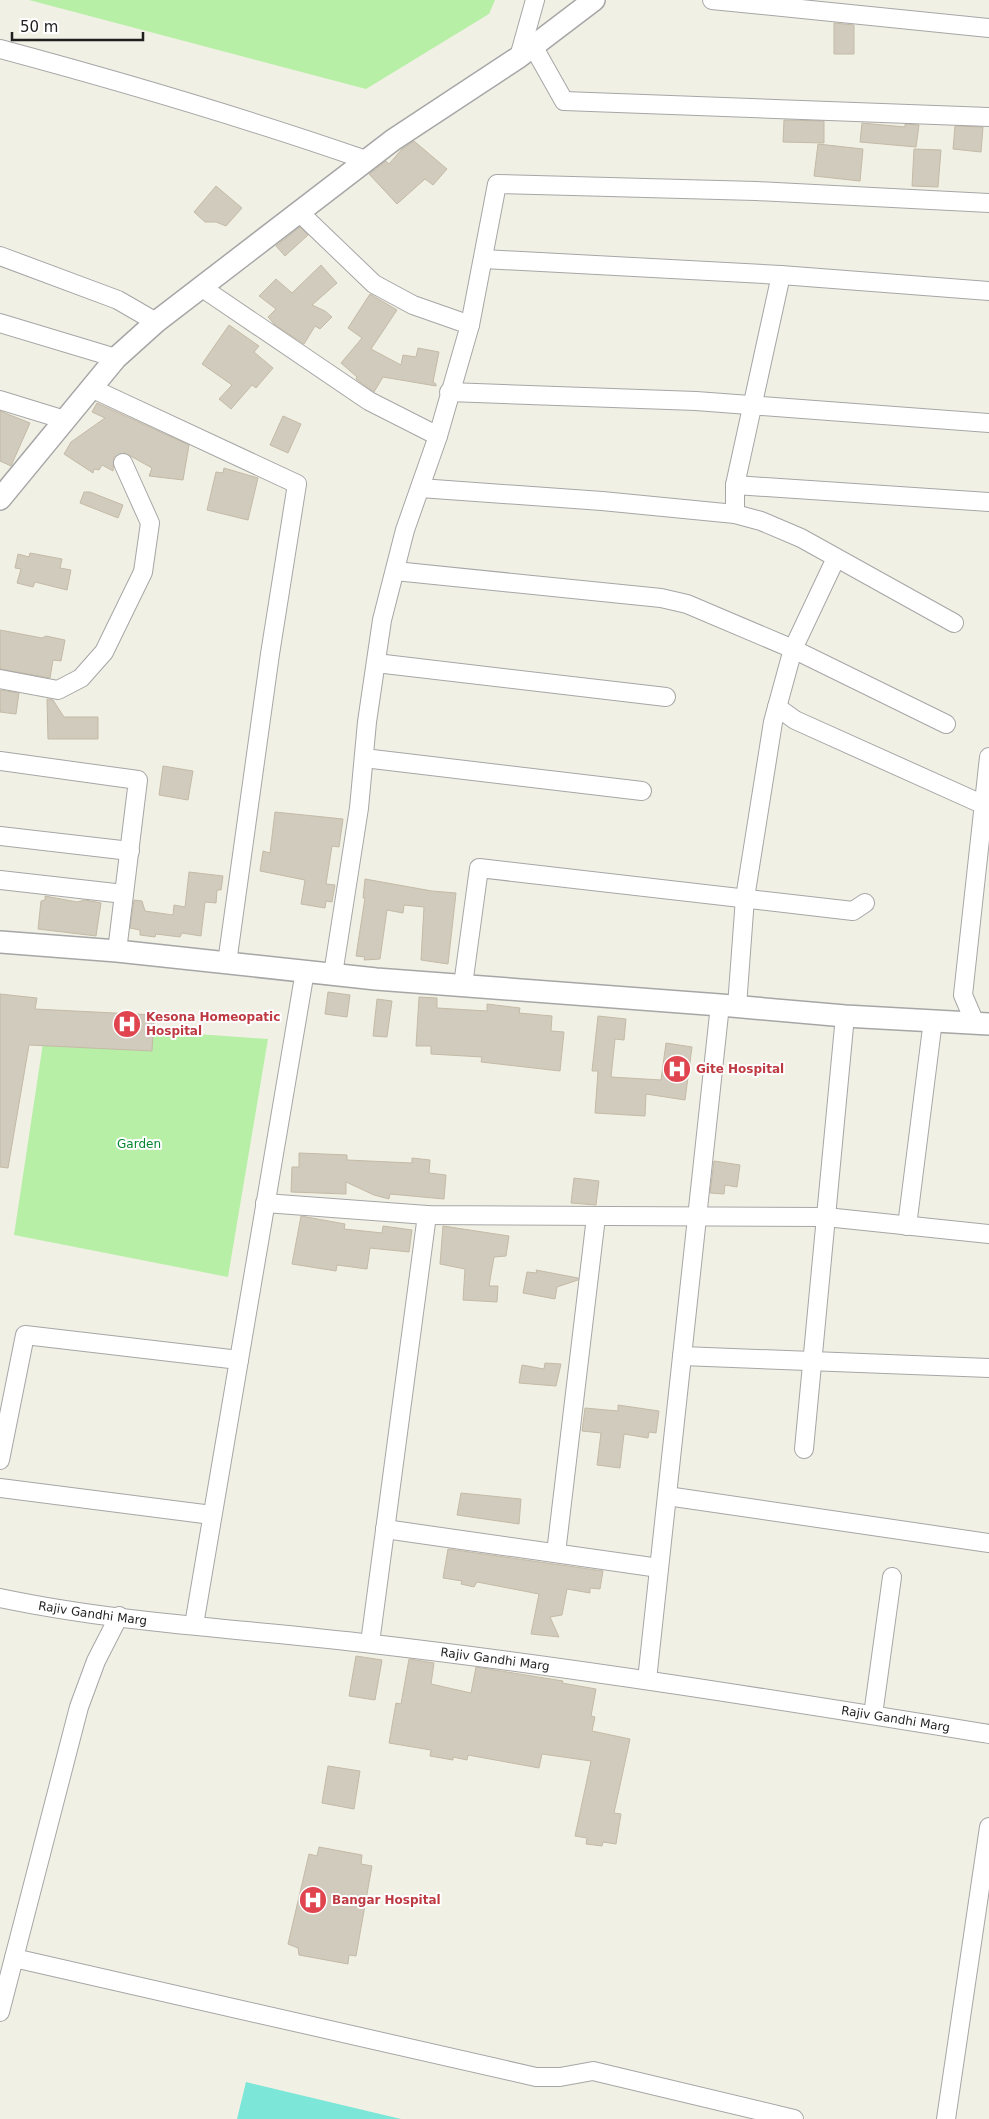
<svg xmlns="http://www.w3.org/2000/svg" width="989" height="2119" font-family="'DejaVu Sans',sans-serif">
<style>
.grass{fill:#b8efa7}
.pitch{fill:#7ce6d8}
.building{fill:#d1cbbd;stroke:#c4baa6}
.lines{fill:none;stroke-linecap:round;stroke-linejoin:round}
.minor-casing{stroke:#a6a6a6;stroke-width:20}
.tertiary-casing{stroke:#a6a6a6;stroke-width:24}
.minor{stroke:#fff;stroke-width:18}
.tertiary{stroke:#fff;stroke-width:21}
.labels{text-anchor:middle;stroke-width:4;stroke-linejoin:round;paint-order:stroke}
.health-label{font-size:12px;font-weight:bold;fill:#be3a42;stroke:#fff;text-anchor:start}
.park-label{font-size:12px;fill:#038730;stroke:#fff}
.street-label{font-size:12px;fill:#1f1f1f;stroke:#fff}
</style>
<rect width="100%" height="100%" fill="#f1f0e5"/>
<path class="grass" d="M29,0H495L489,14L366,89Z
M46,1023L268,1039L228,1277L14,1235Z"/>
<path class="pitch" d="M246,2082L401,2119H237Z"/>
<path class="building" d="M834,23L854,25V54H834Z
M784,120L824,121V143L783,142Z
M862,123L905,127V124L919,125L916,147L860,142Z
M955,126L983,127L981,152L953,149Z
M414,141L447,169L433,185L425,179L397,204L369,174L386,161L389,164L402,149Z
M818,144L863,149L860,181L814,176Z
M914,149L941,150L938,187L912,186Z
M216,186L242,208L226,226L216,222H205L194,212Z
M300,227L308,235L285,256L276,246Z
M321,265L337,283L312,305L325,311L332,317L320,329L315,326L304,344L275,325L268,317L276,309L259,296L276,279L292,293Z
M370,294L397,310L371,349L401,365L403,355L416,357L418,348L439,352L433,382L436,384V386L383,377L374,392L356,379L357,377L341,363L362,338L348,328Z
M229,325L259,346L254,352L273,368L256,388L252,385L231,409L219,399L232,385L202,364Z
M97,403L189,445L183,480L149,476L152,468L125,453L114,457L113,471L102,465L99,470L94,469L93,473L64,454L71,442L105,418L92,412Z
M0,411L30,423L11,466L0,461Z
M283,416L301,424L288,453L270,445Z
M224,468L258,478L248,520L207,510L216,472L223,473Z
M84,492H90L123,505L118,518L80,503Z
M30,553L62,559L60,568L71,570L67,590L35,582L33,587L17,583L21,569L15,568L18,554L29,557Z
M0,630L42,638L46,636L65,640L61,661L53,660L50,678L0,669Z
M0,690L19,693L16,714L0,712Z
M47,699L53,700L64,717H98V739H48Z
M163,766L193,771L188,800L159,795Z
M275,812L343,819L339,847L332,846L326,884L335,885L332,902L326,901L325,908L301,904L305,880L260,871L263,851L270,853Z
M189,872L223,876L221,890H217L216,903L205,902L201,936L182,933L180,937L156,934L155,937L140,935V930L130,928L134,900L142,901L145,911L173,915L174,905L185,907Z
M365,879L432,891L456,893L448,964L421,960L424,907L404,905L403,913L387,910L380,959L364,960L365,957L356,956L365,898H363Z
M45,896L77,902L85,900L101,903L96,936L38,929L41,901L45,900Z
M328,992L350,995L347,1017L325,1014Z
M0,994L37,998L35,1009L154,1015L152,1051L29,1045L8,1168L0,1167Z
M419,997L437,998V1008L487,1011V1004L520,1008L519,1013L552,1016L551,1031L564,1032L560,1071L481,1062L482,1057L431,1054V1046H416Z
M377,999L392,1001L387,1037L373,1036Z
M598,1016L626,1019L624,1040L615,1039L611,1077L661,1080L666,1043L692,1047L685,1100L646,1094L645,1116L595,1113L598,1071H592Z
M299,1153L347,1155V1160L412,1163V1158L430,1160L429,1173L446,1175L444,1199L390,1194L389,1199L374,1195L346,1182V1194L291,1192L292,1167H299Z
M714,1161L740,1165L737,1187L725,1185L724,1194L710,1193Z
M574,1178L599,1181L596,1205L571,1203Z
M301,1216L345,1224L344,1229L373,1232L382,1233L383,1226L412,1230L409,1252L370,1248L367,1269L337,1265L336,1271L292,1264Z
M443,1226L509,1236L506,1256L494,1257L489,1286H498L497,1302L463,1300L465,1269L440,1264Z
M536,1270L578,1278V1280L557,1287L555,1299L523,1293L527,1272L537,1273Z
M545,1363L561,1364L556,1386L519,1383L522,1365L544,1369Z
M618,1405L659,1411L656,1433L649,1432L648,1438L624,1434L620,1468L597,1465L601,1433L582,1431L585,1408L618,1411Z
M461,1493L521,1499L519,1524L457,1515Z
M448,1549L603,1571L600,1589L590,1588V1593L567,1589L562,1615L550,1617L559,1637L531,1634L539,1594L477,1582L474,1587L461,1584L462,1581L443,1578Z
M356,1656L382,1660L375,1700L349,1696Z
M409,1659L434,1663L431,1684L471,1693L476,1667L563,1681L562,1683L596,1689L591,1716L595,1717L592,1731L630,1739L614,1813L621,1814L616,1844L603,1842L602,1846L586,1844L587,1838L575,1836L591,1761L542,1754L539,1768L468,1755L467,1760L453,1757V1760L430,1756L431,1750L389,1743L396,1703L401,1704Z
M328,1766L360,1771L354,1809L322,1803Z
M319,1847L362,1855L361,1864L372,1866L356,1956L349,1955L348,1964L299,1955L298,1948L288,1944L309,1854L317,1856Z"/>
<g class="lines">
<defs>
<g id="minor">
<path d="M712,0L989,28"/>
<path d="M533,46L564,101L989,117"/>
<path d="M0,49C123,82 245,118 366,160"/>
<path d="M519,57L535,0"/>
<path d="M299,212L374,284L413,305L470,325"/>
<path d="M0,256L118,300L156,322"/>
<path d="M484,259L781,275L989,291"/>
<path d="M201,287L369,401L438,436"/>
<path d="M0,323L116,358"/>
<path d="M91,388L297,484L270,654L227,963"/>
<path d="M449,392L696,401L989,423"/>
<path d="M0,400L65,420"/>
<path d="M735,485L989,502"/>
<path d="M420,488L602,501L735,514L761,521L801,538L954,623"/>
<path d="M735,514V485L781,275"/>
<path d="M395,571L661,598L687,604L793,649L946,724"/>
<path d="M376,663L666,697"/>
<path d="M0,679L58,690L81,678L104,652L143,572L150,523L123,463"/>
<path d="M777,707L795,720L984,805"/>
<path d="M364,758L642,791"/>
<path d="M0,761L138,780L117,951"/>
<path d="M0,836L130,851"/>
<path d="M0,880L124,894"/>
<path d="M333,974L359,808L367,722L382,620L405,530L438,436L470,325L497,184L756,191L989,203"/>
<path d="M463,985L479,868L853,911L865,903"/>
<path d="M737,1006L745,898L773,722L793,649L836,558"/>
<path d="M975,1023L963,995L989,757"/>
<path d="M265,1203L427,1215L826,1217L989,1234"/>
<path d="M907,1226L933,1020"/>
<path d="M682,1356L989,1368"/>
<path d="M804,1449L845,1016"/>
<path d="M0,1460L25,1335L239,1360"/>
<path d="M0,1488L212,1515"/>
<path d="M667,1496L989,1543"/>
<path d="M385,1529L659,1568"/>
<path d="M556,1553L596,1217"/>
<path id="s1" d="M0,1598C123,1624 249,1629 373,1644C580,1668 784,1701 989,1734"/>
<path d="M194,1625L305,971"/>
<path d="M370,1643L427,1215"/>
<path d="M647,1680L720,1005"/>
<path d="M873,1715L892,1577"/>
<path d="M14,1958L536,2077H560L593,2071L794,2119"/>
<path d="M0,2012L79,1707L96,1661L119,1616"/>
<path d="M946,2119L989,1827"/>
</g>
<path id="tertiary" d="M0,499L116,358L156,322L393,140L519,57L594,0
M0,942L117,951L376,979L720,1005L845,1016L989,1024"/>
</defs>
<use href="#minor" class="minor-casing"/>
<use href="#tertiary" class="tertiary-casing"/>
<use href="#minor" class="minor"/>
<use href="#tertiary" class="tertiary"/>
</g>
<defs>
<symbol id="hospital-disc" viewBox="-11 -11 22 22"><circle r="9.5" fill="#e0444e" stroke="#fff"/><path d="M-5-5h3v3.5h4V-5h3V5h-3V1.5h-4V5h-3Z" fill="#fff"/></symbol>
</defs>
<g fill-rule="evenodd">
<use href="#hospital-disc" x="111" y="1008" width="32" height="32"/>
<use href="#hospital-disc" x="661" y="1053" width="32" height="32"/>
<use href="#hospital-disc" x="297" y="1884" width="32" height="32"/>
</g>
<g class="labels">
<g class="health-label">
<text x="146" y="1021">Kesona Homeopatic<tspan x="146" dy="14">Hospital</tspan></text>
<text x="696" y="1073">Gite Hospital</text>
<text x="332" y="1904">Bangar Hospital</text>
</g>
<g class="park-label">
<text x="139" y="1148">Garden</text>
</g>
<g class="street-label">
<text dy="4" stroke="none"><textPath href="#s1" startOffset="94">Rajiv Gandhi Marg</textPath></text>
<text dy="4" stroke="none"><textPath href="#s1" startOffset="499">Rajiv Gandhi Marg</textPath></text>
<text dy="4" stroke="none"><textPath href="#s1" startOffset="904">Rajiv Gandhi Marg</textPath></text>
</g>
</g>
<path d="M12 32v8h131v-8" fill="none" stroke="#1f1f1f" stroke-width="2.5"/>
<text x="20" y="32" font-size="15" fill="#1f1f1f" stroke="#ffffff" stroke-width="4" paint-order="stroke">50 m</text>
</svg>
